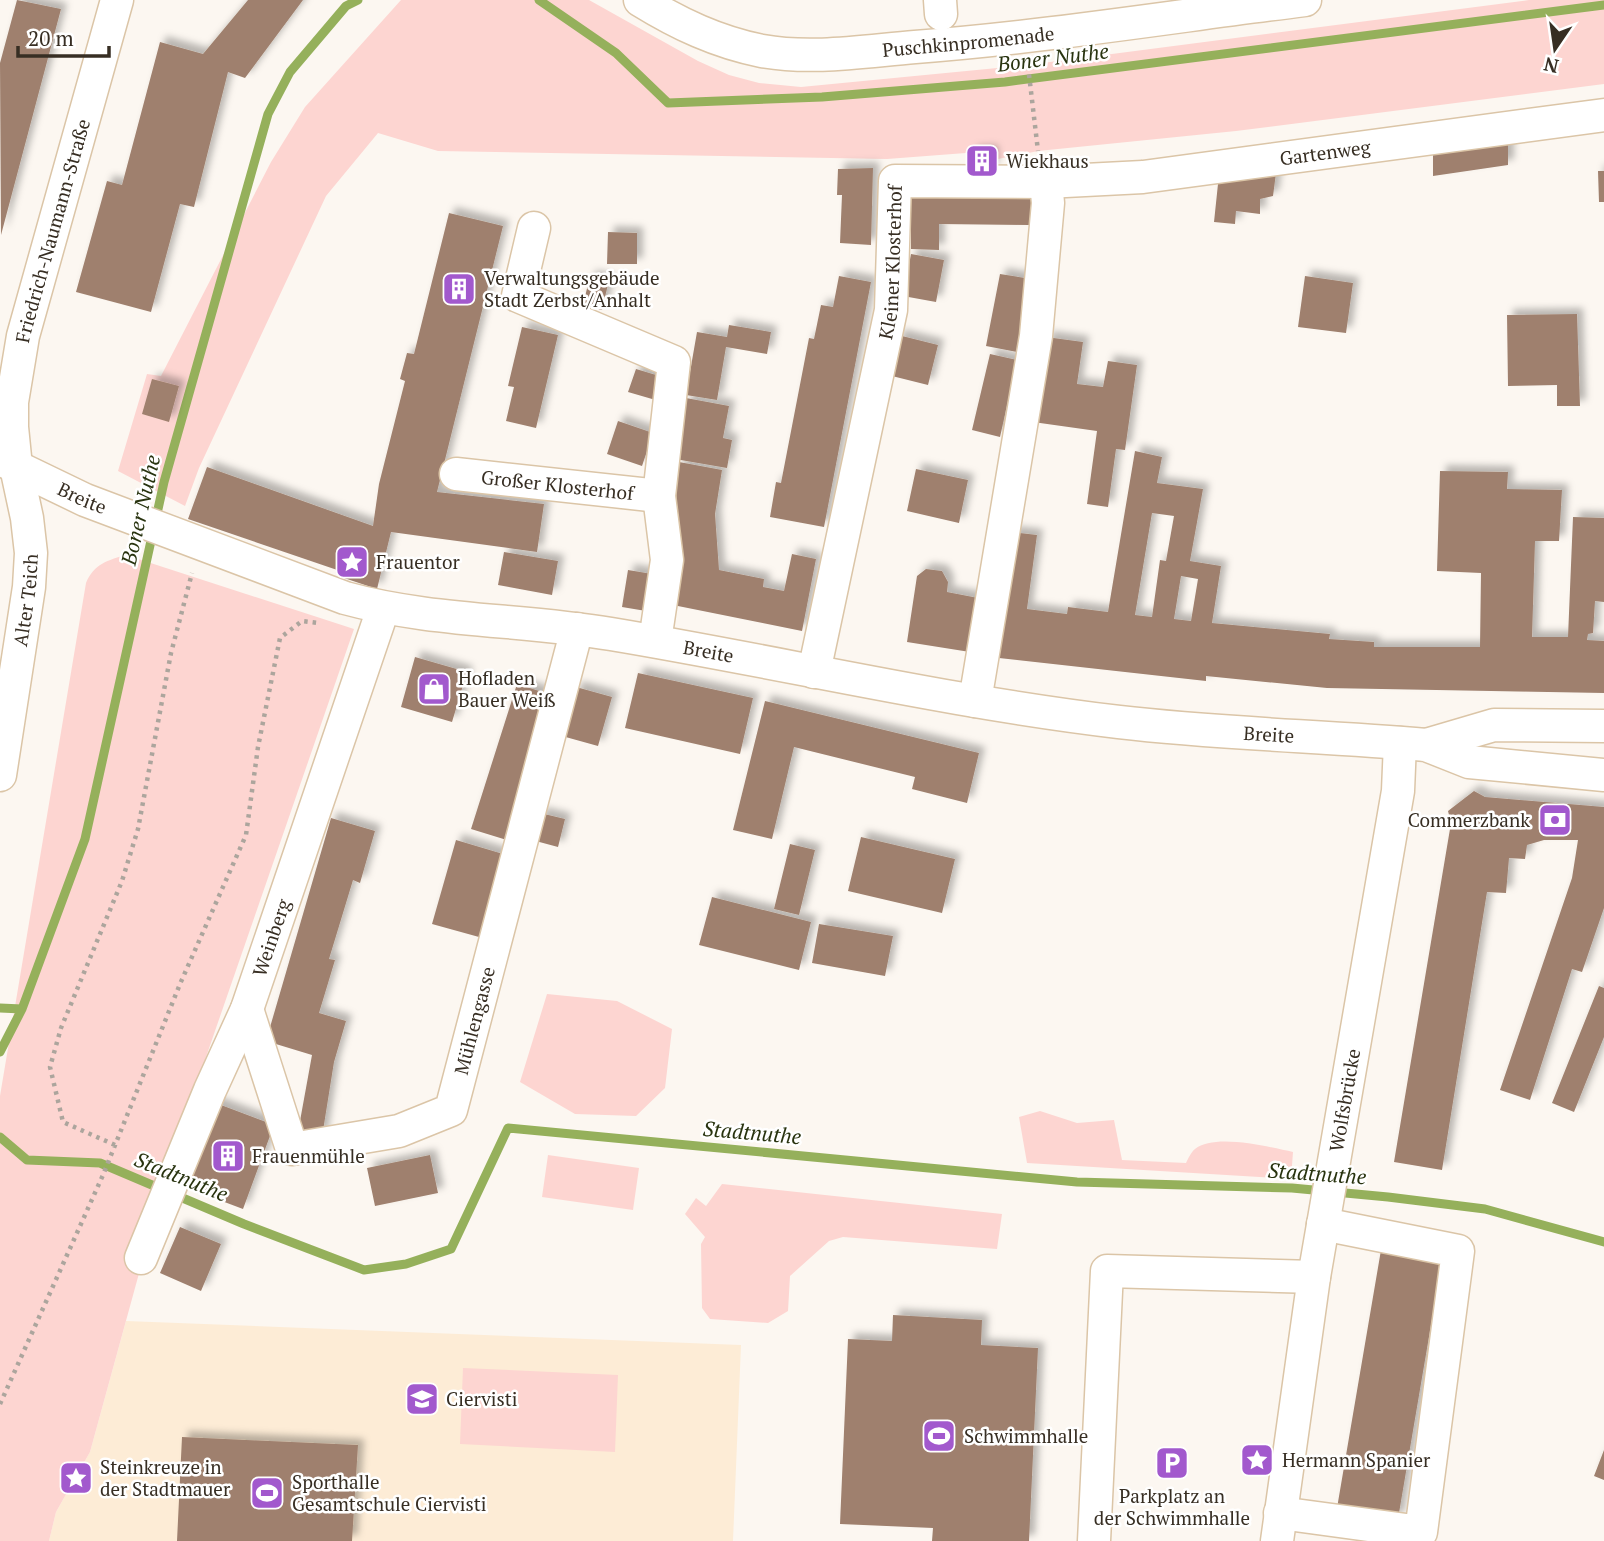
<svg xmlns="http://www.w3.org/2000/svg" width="1604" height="1541" font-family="'PT Serif',serif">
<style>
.built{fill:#fdecd6}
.green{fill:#fdd5d1}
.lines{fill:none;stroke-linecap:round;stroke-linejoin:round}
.stream{stroke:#95b05b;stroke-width:9}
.building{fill:#9f806e;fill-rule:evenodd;filter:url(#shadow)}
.minor-casing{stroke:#dbc5a7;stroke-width:35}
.path{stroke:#aca59d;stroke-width:4.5;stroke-dasharray:3.5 5;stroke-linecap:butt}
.minor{stroke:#fff;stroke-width:32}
.labels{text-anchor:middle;stroke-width:5;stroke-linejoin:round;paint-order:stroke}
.street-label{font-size:19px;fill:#372e23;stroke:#fff}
.poi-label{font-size:19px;fill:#372e23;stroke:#fff;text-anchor:start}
.water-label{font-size:21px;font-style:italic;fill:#28330f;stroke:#fff}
</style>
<defs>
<filter id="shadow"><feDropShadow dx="6" dy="-6" stdDeviation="3.5" flood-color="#0004"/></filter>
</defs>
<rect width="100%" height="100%" fill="#fcf7f1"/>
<path class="built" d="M126,1321L741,1345L733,1541H49L56,1512L90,1452Z"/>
<path class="green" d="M401,0H589L698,61L729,75L759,83L801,87L1027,65L1529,0H1604V84L1236,131L1038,151L998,159L992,151L887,159L438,151L378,133L326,196L199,468L185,506L118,471L147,374L161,376L271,162L305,107Z
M126,555L354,629L169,1164L90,1452L56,1512L49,1541H0V1096L86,583C94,564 108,560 126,555Z
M547,994L617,1001L672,1029L665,1088L636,1116L575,1114L520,1082Z
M1040,1111L1077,1123L1114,1120L1122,1160L1186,1163C1188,1159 1191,1152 1195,1149C1215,1133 1269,1147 1293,1152L1291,1179L1027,1163L1019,1117Z
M548,1155L639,1168L633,1210L542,1197Z
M722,1184L1002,1214L997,1249L843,1237L829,1241L790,1276L788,1311L768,1323L710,1319L702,1308L701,1244L705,1237L685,1214L696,1198L706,1206Z
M463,1368L618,1375L615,1452L460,1444Z"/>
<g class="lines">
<path class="stream" d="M539,0L616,53L668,103L822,97L1005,82L1604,5
M0,1008L22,1009
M0,1052L22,1009L85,839L164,482L268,114L290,72L346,6L358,0
M0,1137L27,1160L100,1163L244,1224L364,1270L406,1264L451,1249L508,1128L1077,1182L1292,1188L1388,1197L1485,1209L1604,1242"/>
</g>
<path class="building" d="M17,0L61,9L1,235L0,63Z
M248,0H303L245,78L228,72L194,207L180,204L151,312L76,292L107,181L122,185L160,42L203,54Z
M1508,138V165L1433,176V150Z
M992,151L993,169L972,170L971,152Z
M873,168L871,245L840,243L842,195H837L838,169Z
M1598,171H1604V202H1599Z
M1276,173L1273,196L1260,199V214L1236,211L1235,224L1214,222L1218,184Z
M911,195H1031V225L939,224V250L911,249Z
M449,213L503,226L437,492L544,504L537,552L391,532L377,589L344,578L346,573L188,519L207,467L373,526L379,484L405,381L400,379L407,353L414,354Z
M608,232L637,233V264H607Z
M911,254L944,260L936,302L903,296Z
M1000,274L1031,279L1017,352L986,346Z
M590,276L609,280L602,310L583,305Z
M839,276L871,282L824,527L770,517L776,482L781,483L809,338L814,339L821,305L833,307Z
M1305,276L1353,283L1346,333L1298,327Z
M1577,314L1580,406H1557V385L1508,386L1507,315Z
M729,325L771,332L767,354L726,347L717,400L686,395L697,332L727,337Z
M522,327L558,335L536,428L506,421L514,387L508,386Z
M898,335L938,345L928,385L888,375Z
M1046,337L1083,342L1077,384L1103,387L1108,361L1137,365L1125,450L1116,449L1108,507L1087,504L1097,431L1033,422Z
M990,354L1017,360L1000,437L972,430Z
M636,369L666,378L659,401L628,392Z
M152,379L179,386L169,422L142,414Z
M686,398L729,406L723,438L732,440L727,468L675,459Z
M618,421L653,433L642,466L607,454Z
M1135,451L1162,457L1157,483L1203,489L1190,561L1221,566L1212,623L1330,634L1329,639L1374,642V647H1480L1481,573L1437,571L1440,471L1508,472L1507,489L1562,490L1559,541H1535L1532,637H1568L1573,517L1604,518V602L1595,601L1593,633L1588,634L1587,640L1604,641V693L1327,688L1206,676V681L999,658L995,654L1011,532L1037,535L1027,609L1067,614L1068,607L1108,612ZM1152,513L1174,516L1166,561L1160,560L1152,617L1135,615ZM1181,576L1198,579L1191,621L1174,619Z
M679,462L722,470L715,514L719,570L764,579L763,587L784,591L792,554L816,559L802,631L668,604L672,506Z
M916,469L968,480L959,523L907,511Z
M504,552L558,561L552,595L498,585Z
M926,569L942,571L948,582L947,592L978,598L970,652L907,642L917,576Z
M628,570L658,575L652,612L622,607Z
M415,657L467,672L452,722L401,707Z
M638,673L753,698L740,754L625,728Z
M517,684L555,696L510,841L471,829Z
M576,687L612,697L598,746L562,736Z
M765,701L979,753L967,803L912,789L915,777L794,747L772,839L733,830Z
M1474,791L1485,797L1604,807V908L1582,972L1572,969L1530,1100L1500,1090L1572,878L1578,840H1544L1527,845L1525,859L1509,858L1506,893L1487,892L1442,1170L1394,1162L1451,823L1448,811Z
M540,813L565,819L558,847L532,840Z
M331,818L375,831L360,883L353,880L329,959L335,960L319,1013L346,1021L334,1062L322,1137L298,1132L312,1055L266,1041Z
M861,837L955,859L942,913L848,891Z
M456,840L503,854L479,937L432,924Z
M790,844L815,850L799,915L774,909Z
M712,897L811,922L799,970L699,945Z
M819,924L893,936L885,976L812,963Z
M1599,986L1604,988V1037L1574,1112L1552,1103Z
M213,1102L274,1125L243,1209L182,1186Z
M430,1155L438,1193L375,1206L367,1168Z
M180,1227L221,1244L201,1291L160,1273Z
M1381,1250L1442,1260L1398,1519L1337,1508Z
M893,1315L982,1320L981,1345L1038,1348L1029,1541H932L933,1528L840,1524L848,1339L892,1341Z
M182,1437L358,1445L352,1541H177Z
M1604,1450V1480L1594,1476Z"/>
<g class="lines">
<defs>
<g id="minor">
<path id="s1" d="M640,0C679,24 717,42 762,51C812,60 865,51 915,47C1046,37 1176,16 1305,0"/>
<path d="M940,0L941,14"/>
<path d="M534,228L518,296L674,362L659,496L667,560L655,641"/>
<path id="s2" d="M0,459L85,500L345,598C432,622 522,619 611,634C780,662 948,702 1119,722C1221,734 1324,736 1426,745L1469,762L1604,775"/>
<path id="s3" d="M456,474L659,496"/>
<path id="s4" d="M814,672L891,310L895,181L1046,182L1143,177L1604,115"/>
<path d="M975,701L1036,336L1048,203L1046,182"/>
<path d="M1426,745L1494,725L1604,726"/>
<path id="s5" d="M0,775L29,587L31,553L27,518L16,467L12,427V402L23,336L117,0"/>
<path id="s6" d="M247,1009L292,1149L399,1131L451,1110L577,629"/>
<path id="s7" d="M141,1258L210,1090L247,1009L383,609"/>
<path d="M1280,1513L1421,1532L1458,1251L1323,1224"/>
<path d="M1094,1541L1107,1271L1314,1277"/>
<path id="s8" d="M1277,1541L1314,1277L1398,791L1400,743"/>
</g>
</defs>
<use href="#minor" class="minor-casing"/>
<path class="path" d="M1028,66L1038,151
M115,1145L63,1122L50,1067L61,1028L122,881L138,829L171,653L192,573
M0,1404L103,1175L180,984L246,835L258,747L280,638L302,621L318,623"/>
<use href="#minor" class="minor"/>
</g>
<defs>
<symbol id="building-square" viewBox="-11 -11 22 22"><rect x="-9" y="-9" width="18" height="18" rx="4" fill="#a259cd" stroke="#fff"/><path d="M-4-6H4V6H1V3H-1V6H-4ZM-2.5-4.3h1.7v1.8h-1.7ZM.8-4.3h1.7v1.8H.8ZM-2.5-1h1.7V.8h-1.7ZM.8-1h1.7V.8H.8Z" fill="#fff"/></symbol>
<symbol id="sight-square" viewBox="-11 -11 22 22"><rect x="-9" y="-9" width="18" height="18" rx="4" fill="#a259cd" stroke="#fff"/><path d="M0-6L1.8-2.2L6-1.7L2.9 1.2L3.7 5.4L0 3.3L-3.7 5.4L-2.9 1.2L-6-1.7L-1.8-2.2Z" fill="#fff"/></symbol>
<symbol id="shop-square" viewBox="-11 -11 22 22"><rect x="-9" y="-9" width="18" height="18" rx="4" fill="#a259cd" stroke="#fff"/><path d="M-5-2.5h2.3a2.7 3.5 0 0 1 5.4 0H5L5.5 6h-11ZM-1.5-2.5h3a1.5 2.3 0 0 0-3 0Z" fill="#fff"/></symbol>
<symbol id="bank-square" viewBox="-11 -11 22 22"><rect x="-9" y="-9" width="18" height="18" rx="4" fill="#a259cd" stroke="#fff"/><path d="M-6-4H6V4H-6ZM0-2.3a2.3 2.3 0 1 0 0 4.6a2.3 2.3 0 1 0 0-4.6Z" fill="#fff"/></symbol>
<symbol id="school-square" viewBox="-11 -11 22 22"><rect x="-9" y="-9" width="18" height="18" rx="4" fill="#a259cd" stroke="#fff"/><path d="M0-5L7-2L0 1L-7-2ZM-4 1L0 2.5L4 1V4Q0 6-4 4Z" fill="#fff"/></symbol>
<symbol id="stadium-square" viewBox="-11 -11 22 22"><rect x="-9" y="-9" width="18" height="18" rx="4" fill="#a259cd" stroke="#fff"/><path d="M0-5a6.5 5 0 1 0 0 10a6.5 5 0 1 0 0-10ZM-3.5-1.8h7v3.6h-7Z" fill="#fff"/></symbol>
<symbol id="parking-square" viewBox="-11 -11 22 22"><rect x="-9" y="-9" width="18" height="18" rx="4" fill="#a259cd" stroke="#fff"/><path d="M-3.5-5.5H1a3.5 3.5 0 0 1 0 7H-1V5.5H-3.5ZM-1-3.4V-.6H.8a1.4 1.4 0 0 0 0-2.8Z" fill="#fff"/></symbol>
</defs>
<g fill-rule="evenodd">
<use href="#building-square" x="963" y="142" width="38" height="38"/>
<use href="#building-square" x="440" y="270" width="38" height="38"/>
<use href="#sight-square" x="333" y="543" width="38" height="38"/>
<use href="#shop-square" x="415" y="670" width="38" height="38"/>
<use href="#bank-square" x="1536" y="801" width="38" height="38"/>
<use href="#building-square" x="209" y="1137" width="38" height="38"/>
<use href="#school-square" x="403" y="1380" width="38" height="38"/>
<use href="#stadium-square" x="920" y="1417" width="38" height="38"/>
<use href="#sight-square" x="1238" y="1441" width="38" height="38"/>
<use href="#parking-square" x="1153" y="1444" width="38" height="38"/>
<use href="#sight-square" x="57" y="1459" width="38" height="38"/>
<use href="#stadium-square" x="248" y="1474" width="38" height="38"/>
</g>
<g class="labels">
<g class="street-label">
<text dy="7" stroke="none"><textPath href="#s1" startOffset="340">Puschkinpromenade</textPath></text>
<text dy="7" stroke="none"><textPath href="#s4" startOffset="931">Gartenweg</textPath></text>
<text dy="7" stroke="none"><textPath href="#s5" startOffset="553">Friedrich-Naumann-Straße</textPath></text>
<text dy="7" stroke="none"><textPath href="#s4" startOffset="418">Kleiner Klosterhof</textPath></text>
<text dy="7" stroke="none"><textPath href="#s3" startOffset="102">Großer Klosterhof</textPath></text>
<text dy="7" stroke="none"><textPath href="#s2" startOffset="91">Breite</textPath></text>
<text dy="7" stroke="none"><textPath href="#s5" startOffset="177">Alter Teich</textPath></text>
<text dy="7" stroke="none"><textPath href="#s2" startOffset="740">Breite</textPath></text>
<text dy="7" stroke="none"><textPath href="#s2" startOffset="1307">Breite</textPath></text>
<text dy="7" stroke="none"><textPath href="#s7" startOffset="346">Weinberg</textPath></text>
<text dy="7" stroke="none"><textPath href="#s6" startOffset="404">Mühlengasse</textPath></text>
<text dy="7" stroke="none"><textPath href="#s8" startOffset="446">Wolfsbrücke</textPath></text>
</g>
<g class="poi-label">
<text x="1006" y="168">Wiekhaus</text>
<text x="484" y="285">Verwaltungsgebäude<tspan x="484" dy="22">Stadt Zerbst/Anhalt</tspan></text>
<text x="376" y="569">Frauentor</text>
<text x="458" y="685">Hofladen<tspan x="458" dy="22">Bauer Weiß</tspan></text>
<text x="1530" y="827" text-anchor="end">Commerzbank</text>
<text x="252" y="1163">Frauenmühle</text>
<text x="446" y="1406">Ciervisti</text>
<text x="964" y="1443">Schwimmhalle</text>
<text x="1282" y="1467">Hermann Spanier</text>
<text x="100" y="1474">Steinkreuze in<tspan x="100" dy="22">der Stadtmauer</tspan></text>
<text x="292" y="1489">Sporthalle<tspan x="292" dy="22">Gesamtschule Ciervisti</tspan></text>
<text x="1172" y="1503" text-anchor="middle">Parkplatz an<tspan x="1172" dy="22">der Schwimmhalle</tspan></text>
</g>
<g class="water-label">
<text transform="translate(1053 58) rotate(-7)" y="7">Boner Nuthe</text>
<text transform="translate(141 510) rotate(-77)" y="7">Boner Nuthe</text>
<text transform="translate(752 1133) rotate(5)" y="7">Stadtnuthe</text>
<text transform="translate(1317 1174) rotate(4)" y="7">Stadtnuthe</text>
<text transform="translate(181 1177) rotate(22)" y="7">Stadtnuthe</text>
</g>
</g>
<g transform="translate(1555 49) rotate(193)" stroke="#ffffff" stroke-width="5" paint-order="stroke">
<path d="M0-5L12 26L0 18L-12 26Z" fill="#372e23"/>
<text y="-10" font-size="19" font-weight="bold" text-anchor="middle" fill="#372e23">N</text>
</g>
<path d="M18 46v10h91v-10" fill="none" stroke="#372e23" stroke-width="3.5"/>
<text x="28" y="46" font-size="21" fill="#372e23" stroke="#ffffff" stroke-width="5" paint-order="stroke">20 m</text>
</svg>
